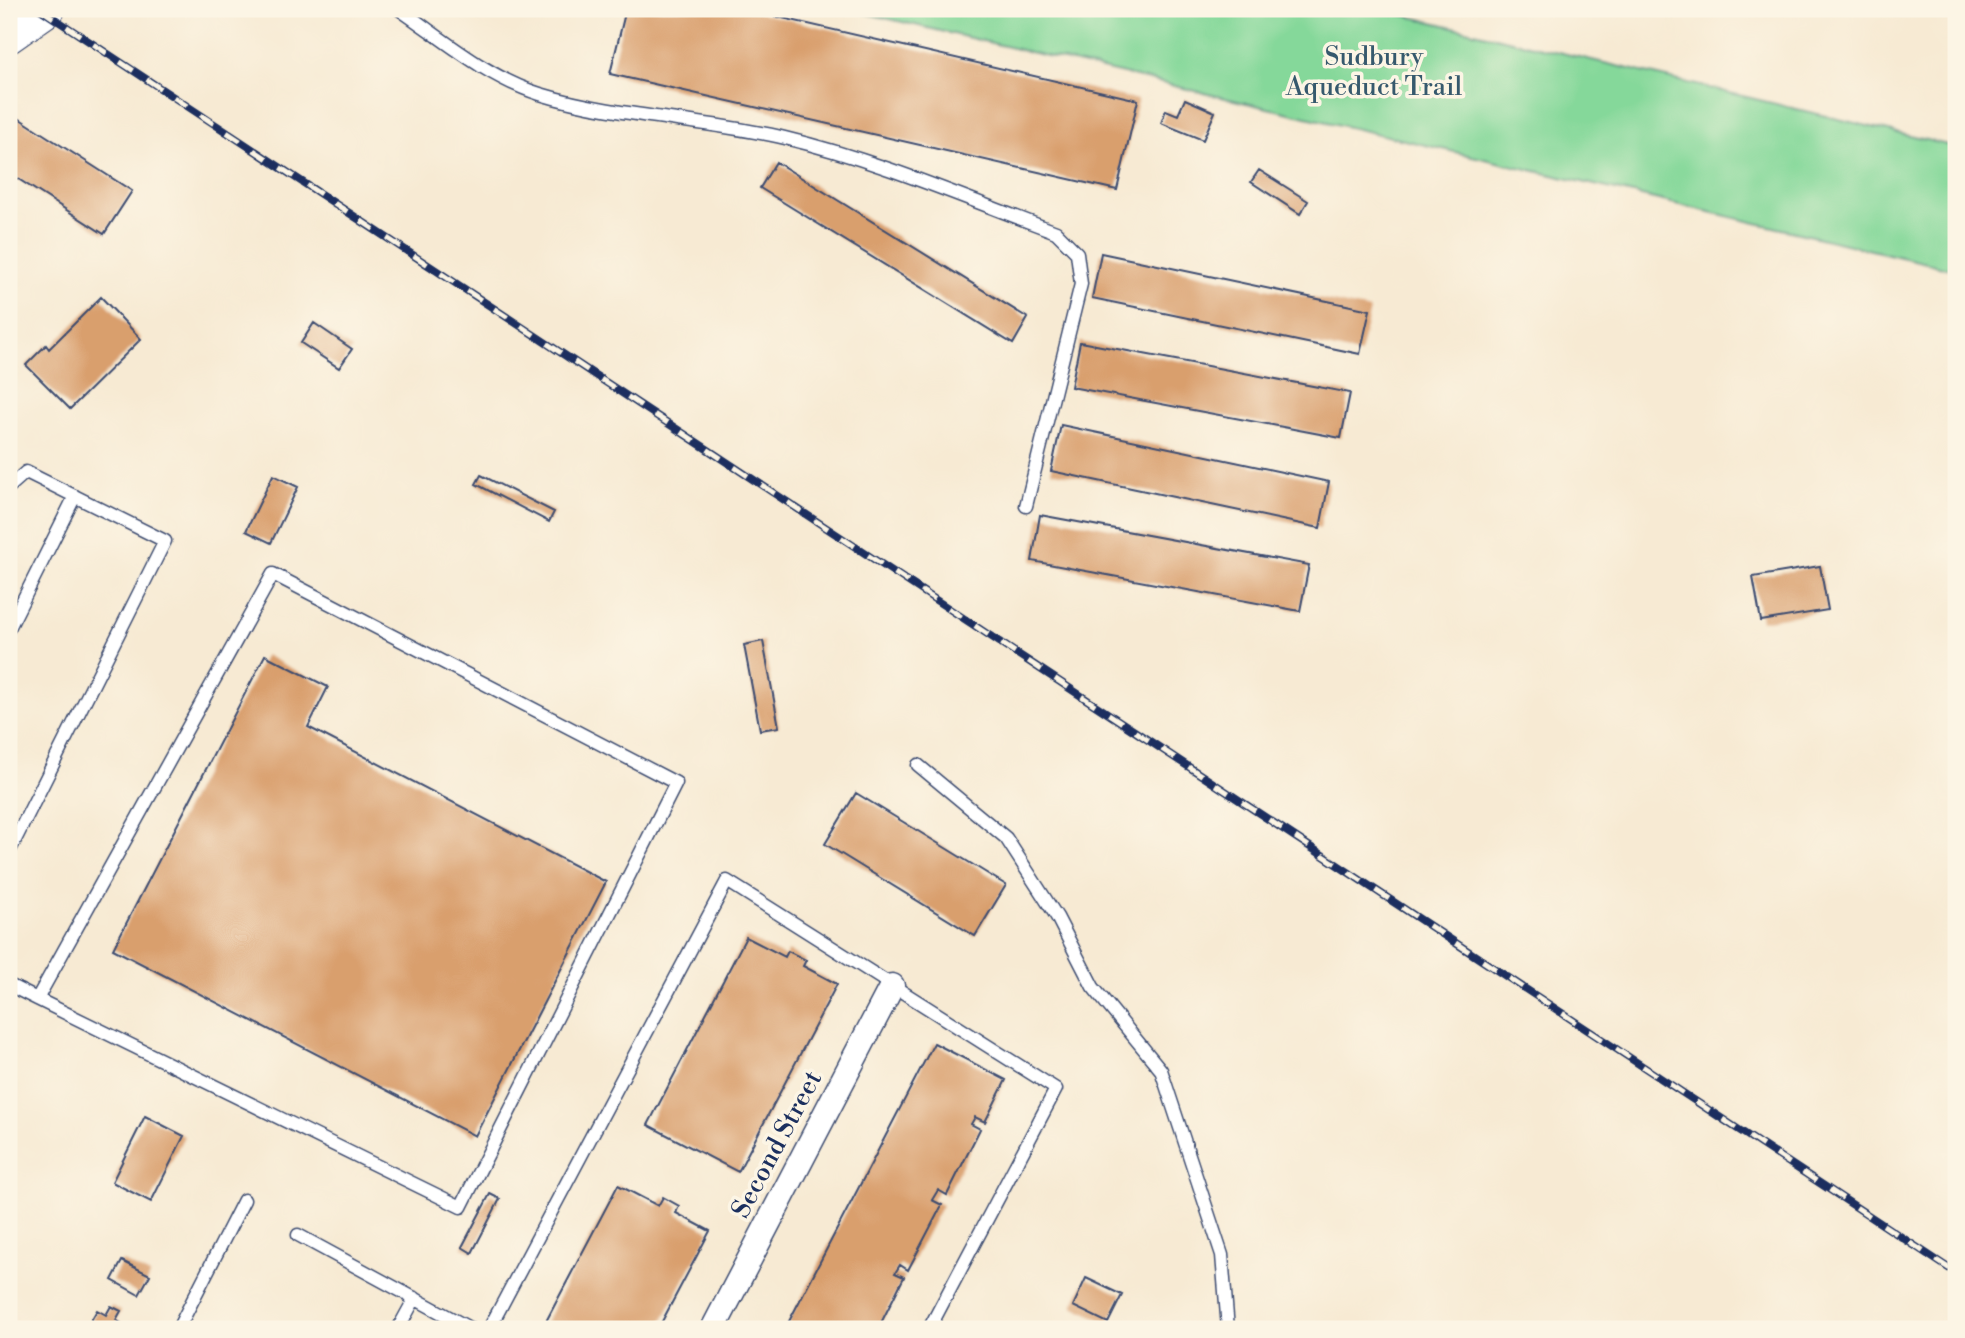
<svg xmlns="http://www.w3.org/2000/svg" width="1965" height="1338" font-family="'Libre Bodoni',serif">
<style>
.green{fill:#85d89a;stroke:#50847c;stroke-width:2}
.building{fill:#d99f6d}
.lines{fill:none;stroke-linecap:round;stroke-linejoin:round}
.service-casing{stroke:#3c4b70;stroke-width:15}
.minor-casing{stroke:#3c4b70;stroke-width:27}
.tertiary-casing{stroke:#3c4b70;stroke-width:34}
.service{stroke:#fff;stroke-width:12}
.minor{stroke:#fff;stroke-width:24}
.tertiary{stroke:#fff;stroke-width:32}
.rail-casing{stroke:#1b2f5e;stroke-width:8}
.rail{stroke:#fcf5e5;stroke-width:5;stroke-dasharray:16;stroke-linecap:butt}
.labels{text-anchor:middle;stroke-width:7;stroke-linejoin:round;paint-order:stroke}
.park-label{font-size:26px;fill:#36596d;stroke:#fcf5e5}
.street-label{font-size:26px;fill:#1b2f5e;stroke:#fcf5e5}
</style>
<rect width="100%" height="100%" fill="#fcf5e5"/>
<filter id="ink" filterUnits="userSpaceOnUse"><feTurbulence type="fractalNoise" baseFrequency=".0143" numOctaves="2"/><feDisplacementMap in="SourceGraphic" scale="14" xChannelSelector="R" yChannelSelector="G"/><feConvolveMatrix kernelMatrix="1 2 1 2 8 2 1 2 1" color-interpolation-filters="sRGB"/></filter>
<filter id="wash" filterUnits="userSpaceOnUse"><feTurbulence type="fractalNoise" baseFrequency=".00686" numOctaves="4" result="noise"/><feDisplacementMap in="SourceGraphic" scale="28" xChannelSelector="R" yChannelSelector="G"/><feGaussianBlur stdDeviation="1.57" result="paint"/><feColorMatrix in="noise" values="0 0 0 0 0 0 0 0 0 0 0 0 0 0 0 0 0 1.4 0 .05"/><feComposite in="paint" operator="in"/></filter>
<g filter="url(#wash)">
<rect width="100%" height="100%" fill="#f7ead3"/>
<path class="green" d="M847,9H1378L1956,147V270Z"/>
<g id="blocks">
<path class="building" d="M626,9H743L1138,100L1117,190L610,74Z
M1185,99L1215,112L1203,140L1161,123L1166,110L1178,115Z
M9,112L132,191L104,234L9,173Z
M776,162L1028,318L1013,344L760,188Z
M1259,170L1308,201L1300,214L1251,182Z
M1101,253L1370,310L1360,354L1092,298Z
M101,297L141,339L70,409L26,365L46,345L49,349Z
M314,323L352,349L339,368L301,343Z
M1080,342L1350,393L1341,438L1071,387Z
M1061,425L1329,482L1320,528L1051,471Z
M273,475L298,487L271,543L246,531Z
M481,475L554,512L549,522L476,484Z
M1040,515L1309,565L1300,611L1032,561Z
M1820,566L1828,610L1761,621L1753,577Z
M763,641L779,727L760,730L744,645Z
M265,655L328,687L308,727L606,882L475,1136L113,949Z
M856,793L1006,885L975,936L825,844Z
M746,937L785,957L788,951L806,960L803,966L837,984L738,1172L648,1125Z
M934,1043L1006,1080L985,1122L975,1117L971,1124L980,1129L947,1195L938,1190L932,1200L942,1205L908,1270L900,1265L895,1273L904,1277L878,1329H785Z
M145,1116L184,1136L151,1202L112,1182Z
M618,1185L658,1206L663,1197L679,1206L676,1213L710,1231L658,1329H542Z
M490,1194L500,1199L472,1253L462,1247Z
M122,1261L150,1275L139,1295L112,1280Z
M1086,1278L1122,1295L1108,1323L1073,1306Z
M111,1306L121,1311L116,1320L124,1325L122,1329H86L97,1310L106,1315Z"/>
</g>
</g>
<g filter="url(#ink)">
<use href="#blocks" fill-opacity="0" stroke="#3c4b70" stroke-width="2"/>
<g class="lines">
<defs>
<path id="service" d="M399,9C443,39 488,78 540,94C619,118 704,119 785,138C877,160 967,199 1056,232L1077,253L1081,284L1026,506
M9,487L26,472L165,541L9,852
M9,628L75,496
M918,765L1006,838L1057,917L1093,987L1161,1070L1222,1255L1228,1329
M9,985L37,999L461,1207L676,783L273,574L37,999
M298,1235L471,1329
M178,1329L244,1200
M398,1329L415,1298
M489,1329L727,881L1056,1089L929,1329"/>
<path id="minor" d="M713,1329L892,986"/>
<path id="tertiary" d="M9,37L49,9"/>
</defs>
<use href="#service" class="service-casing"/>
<use href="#minor" class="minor-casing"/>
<use href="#tertiary" class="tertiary-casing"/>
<use href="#service" class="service"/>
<use href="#minor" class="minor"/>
<use href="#tertiary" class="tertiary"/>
<defs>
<path id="rail" d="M40,9L1956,1273"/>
</defs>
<use href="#rail" class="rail-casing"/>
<use href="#rail" class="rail"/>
</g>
</g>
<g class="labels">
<g class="park-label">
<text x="1374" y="65">Sudbury<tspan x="1374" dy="30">Aqueduct Trail</tspan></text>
</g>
<g class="street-label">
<text transform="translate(776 1144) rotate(-62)" y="9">Second Street</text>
</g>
</g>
<rect width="1965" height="1338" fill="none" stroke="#fcf5e5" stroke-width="35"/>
</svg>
